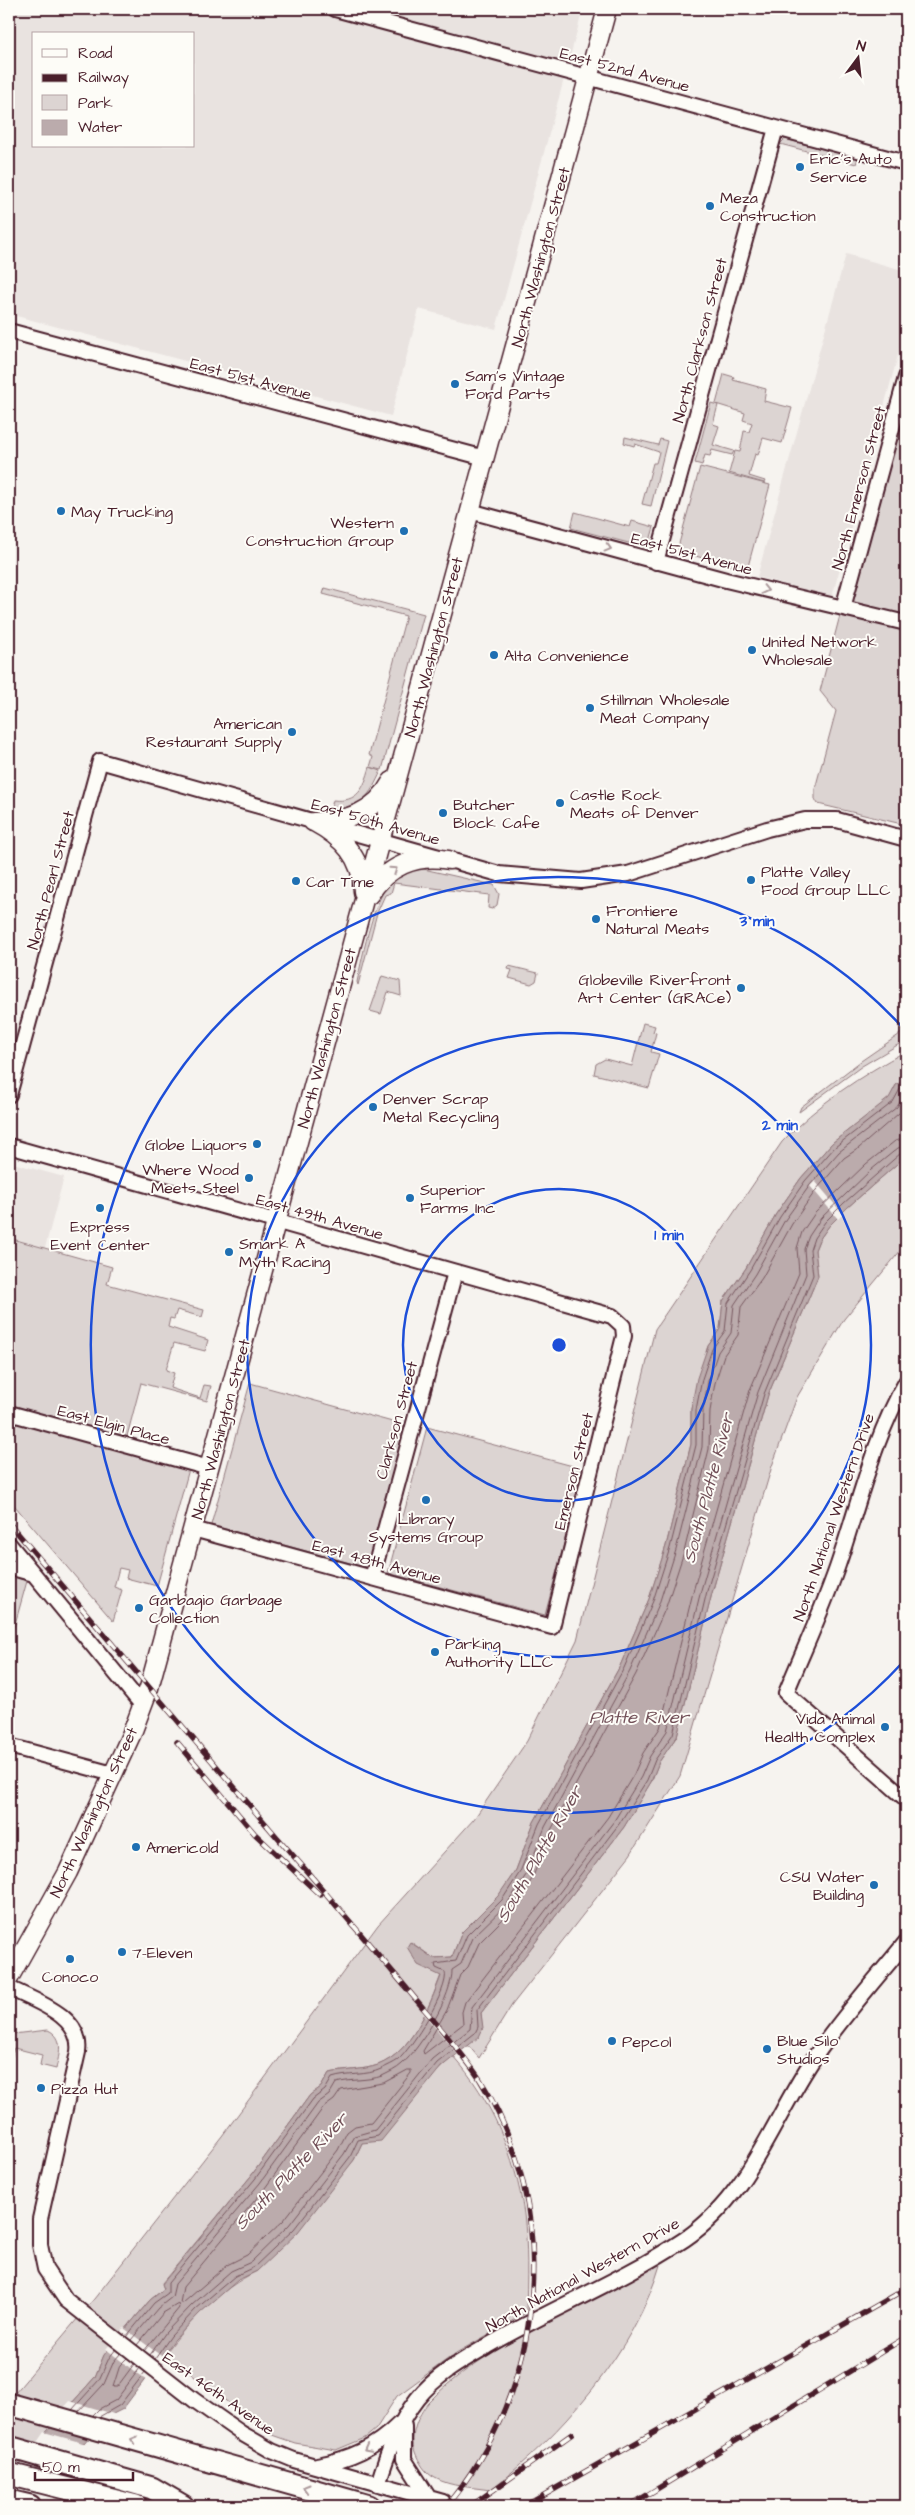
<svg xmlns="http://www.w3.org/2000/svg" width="915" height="2515" font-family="'Architects Daughter',sans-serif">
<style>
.built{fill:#e9e3e0;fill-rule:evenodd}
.green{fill:#dcd4d2;stroke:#937a7e}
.water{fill:#bbabac;stroke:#8e7378}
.pier{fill:#f6f3ef}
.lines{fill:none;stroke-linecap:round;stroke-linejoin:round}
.shore{stroke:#77575f;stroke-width:1}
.minor-tunnel{stroke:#d4c9c8;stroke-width:14;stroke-dasharray:14 7;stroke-linecap:butt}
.minor-casing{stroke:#4a1f2b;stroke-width:18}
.major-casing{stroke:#4a1f2b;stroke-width:21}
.highway-casing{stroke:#4a1f2b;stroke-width:25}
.minor{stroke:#fdfcf7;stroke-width:14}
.major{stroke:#fdfcf7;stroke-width:18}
.highway{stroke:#fdfcf7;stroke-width:21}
.rail-casing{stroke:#4a1f2b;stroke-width:5.5}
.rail{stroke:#fdfcf7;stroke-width:4;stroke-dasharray:11;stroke-linecap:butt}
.oneway{stroke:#ac999b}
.ring{fill:none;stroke:#1d4ed8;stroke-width:2.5}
.poi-dot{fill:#1f6fb2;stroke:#fdfcf7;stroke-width:2}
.labels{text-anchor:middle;stroke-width:4;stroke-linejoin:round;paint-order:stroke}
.street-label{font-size:16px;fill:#4a1f2b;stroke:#fdfcf7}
.poi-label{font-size:16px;fill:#4a1f2b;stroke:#fdfcf7;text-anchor:start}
.water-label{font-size:18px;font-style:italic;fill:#725058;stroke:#fdfcf7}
.centre{fill:#1d4ed8;stroke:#fdfcf7;stroke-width:2.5}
.ring-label{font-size:15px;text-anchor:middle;font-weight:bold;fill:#1d4ed8;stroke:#fdfcf7;stroke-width:4;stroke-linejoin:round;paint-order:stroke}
</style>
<rect width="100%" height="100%" fill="#f6f3ef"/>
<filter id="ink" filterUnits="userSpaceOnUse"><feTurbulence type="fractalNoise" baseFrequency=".02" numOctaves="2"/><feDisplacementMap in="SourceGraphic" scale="10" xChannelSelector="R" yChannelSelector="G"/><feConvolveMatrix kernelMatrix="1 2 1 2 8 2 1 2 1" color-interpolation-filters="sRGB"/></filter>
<g filter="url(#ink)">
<path class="built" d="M9,9H583L496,329L419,309L391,416L9,314ZM34,34H194V146H34Z
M846,254L906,271V326L832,597L757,577Z
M9,1162L64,1177L45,1248L9,1238Z"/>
<path class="green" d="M785,139L858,158L856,164L780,144Z
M906,366V825L818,804L815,799V789L836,711L820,691Z
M724,374L734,377L733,380L766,389L764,401L792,408L782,443L763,438L758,455L755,454L749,476L765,481L764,483L729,473L735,451L740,452L744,431L749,432L752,423L743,420L745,413L716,404Z
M711,403L718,405L713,424L719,426L713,445L734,451L732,455L712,450L710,456L705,455L702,465L695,463Z
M625,437L658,445L660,439L667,441L651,506L642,504L653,463H656L659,452L635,444L634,446L624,443Z
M700,467L770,485L747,570L677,551Z
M575,512L630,527L632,521L654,527L648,548L571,528Z
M325,588L424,614L382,770L370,767L373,757L369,755L406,616L323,594Z
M370,767L381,771C371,794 360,812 331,808L333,800C358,803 364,788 370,767Z
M419,868L494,885L499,894L497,905L492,909L488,908L489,895L394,883L391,893L385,895L377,913L358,985L357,982C363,955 374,891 397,875C403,871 413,870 419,868Z
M509,966L538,973L536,981L531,984L509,978L512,970L508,969Z
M382,976L400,981L401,996L388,992L381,1014L370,1011Z
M643,1023L655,1026L653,1032L656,1033L651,1052L659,1054L649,1088L594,1074L596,1064L605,1059L632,1066Z
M906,1030V1040L862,1066L799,1112L801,1107L861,1061Z
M906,1051V1079L896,1085L890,1098L832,1143L801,1178L776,1214L746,1268L723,1301L720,1329L708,1346L691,1409V1444L666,1546L649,1599L620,1666L534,1822L516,1870L498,1897L462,1932L452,1957L433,1958L411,1942L441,1975C429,2007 412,2052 378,2065C364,2070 344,2070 329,2073L321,2087L310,2095L251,2176L162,2283L164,2289L150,2300L104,2355L95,2377L42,2437L9,2490V2402L15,2393L94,2299L222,2136L378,1925L474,1819L527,1741L577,1640L655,1329L782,1142C816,1105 862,1075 906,1051Z
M906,1156V1244L844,1319L797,1397L772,1466L680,1776L630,1855L512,2005L479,2058L467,2044C481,2035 483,2030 481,2013L624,1827L651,1782L659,1762L677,1736L712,1593L768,1395L818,1276L815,1250L819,1240L829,1226L848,1207Z
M9,1238L112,1267L107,1284L204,1310L202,1317L177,1310L174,1319L170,1318L168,1327L208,1340L205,1351L174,1343L166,1370L174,1373L170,1388L200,1398L204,1385L211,1386L207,1401L141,1383L126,1440L9,1408Z
M250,1383L407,1426L368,1568L211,1525Z
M9,1421L189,1469L157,1586L126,1578L128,1570L119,1568L114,1587L122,1590L113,1621L9,1499Z
M427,1427L584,1469L545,1615L388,1573Z
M9,1575L27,1581L10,1642H9Z
M48,2030C65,2038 59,2054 56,2069L40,2065L42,2055L14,2048L9,2067V2042L13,2034Z
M453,2056C491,2098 516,2157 524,2214C528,2247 527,2280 526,2313L456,2353L397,2396L376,2429L365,2438L336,2450L295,2443L269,2434L165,2354C189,2321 220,2289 257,2271L354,2160L362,2143Z
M661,2262C635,2352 562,2434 490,2490C472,2487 451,2487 435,2478C425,2473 419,2462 415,2452C409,2436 418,2415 428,2403C453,2376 485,2357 517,2338C564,2311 613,2287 661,2262Z"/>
<path class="water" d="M906,1079V1156L848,1207L829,1226L819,1240L815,1250L818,1276L768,1395L712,1593L677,1736L659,1762L651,1782L624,1827L481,2013L483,2028L479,2037L441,2067L381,2141L362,2143L354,2160L298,2232L257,2271L238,2280L200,2313L175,2339L123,2409L105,2418L84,2443L42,2437L95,2377L104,2355L150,2300L164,2289L162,2284L251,2176L310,2095L321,2087L329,2073C344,2070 364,2070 378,2065C412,2052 429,2007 441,1976L418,1965L407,1947L410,1942L433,1958L452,1957L462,1932L498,1896L516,1870L534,1822L620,1666L649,1599L666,1546L691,1444V1409L697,1378L708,1346L720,1329L723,1301L746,1268L776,1214L801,1178L832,1143L889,1098L896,1085Z"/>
<path class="pier" d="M815,1181L843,1214L838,1219L810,1186Z
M425,2006L463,2051L458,2055L422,2012Z
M124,2328L164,2358L148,2382L106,2349Z
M70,2401L117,2415L107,2420L94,2434L51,2422Z
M44,2432L87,2444L45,2506H9V2483Z"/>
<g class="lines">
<path class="shore" d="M906,1107L859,1148L844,1158L816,1190L792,1224L762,1278L741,1307L738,1335L724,1355L715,1383L710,1411L709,1449L684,1552L666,1607L636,1674L551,1830L532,1879L513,1909L479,1943L468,1967L460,1975L447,2010L423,2051L424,2054L463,2024L462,2012L465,2002L608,1817L634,1774L643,1753L660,1728L694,1588L750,1390L799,1273L797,1248L802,1232L815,1213L866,1164L895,1141L906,1138
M408,2070H411V2073L371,2123L355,2126L347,2132L338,2150L284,2220L247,2255L227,2265L183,2303H180L183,2287L265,2188L323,2108L334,2100L341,2090L383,2083Z
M126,2337L154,2303L168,2293V2283L255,2179L313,2099L325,2090L332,2078C347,2073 367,2076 381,2069C387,2066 394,2063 398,2060C411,2049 450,1988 445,1972L436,1968L435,1964L456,1961L467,1935L502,1900L520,1872L539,1824L624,1668L653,1601L670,1548L696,1445V1410L702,1379L712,1349L725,1331L728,1303L750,1270L780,1217L805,1181L835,1147L893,1102L900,1089L906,1085
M131,2340L158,2308L172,2297L175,2284L260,2183L318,2103L329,2095L336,2083C350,2079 368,2081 382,2076C388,2073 397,2069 402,2064C421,2048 453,1994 452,1970L461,1964L472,1938L507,1904L526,1875L545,1827L630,1671L659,1604L676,1550L702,1447L703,1410L708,1381L718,1352L731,1333L734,1305L755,1274L785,1220L810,1185L839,1152L897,1107L906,1092
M137,2345L163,2313L178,2304L179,2308L144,2351
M150,2355L166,2332L192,2305L231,2271L251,2262L289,2225L344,2154L354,2136L375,2130L432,2059L470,2029L472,2007L614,1821L641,1777L650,1756L667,1731L701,1590L758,1392L806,1274L804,1249L809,1236L821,1218L871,1170L898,1148L906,1146
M127,2358L120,2365L113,2387H117L134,2364
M155,2359L171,2336L196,2309L235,2276L254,2267L294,2229L350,2157L358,2140L378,2136L437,2063L475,2033L478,2027L477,2010L619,1824L647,1780L655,1760L673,1734L707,1591L764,1394L813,1275L810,1250L814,1238L825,1222L844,1203L901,1153L906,1152
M72,2410L99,2380L109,2358L116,2349
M79,2411L104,2384L114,2361L121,2353
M93,2415L99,2409L116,2400L140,2368
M99,2417L120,2405L145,2372"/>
<path class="minor-tunnel" d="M443,2502L459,2506"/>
<defs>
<path id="minor" d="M335,9L906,163
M9,331L485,458
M470,511L726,580L906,623
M656,562L776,128
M843,608L906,377
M9,1095L100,761L499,874L581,881L628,874L767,829L805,820H837L906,839
M9,1146L612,1316L623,1326L624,1336L552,1627L193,1529
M906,1382C874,1438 860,1499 840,1559C825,1605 804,1649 786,1693L906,1799
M9,1413L209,1468
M9,1544L142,1705
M9,1567L34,1574
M372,1578L455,1272
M9,1746L113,1774
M9,1988C35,2001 83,2016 78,2052L40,2219V2245L45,2269L66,2300L194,2400L241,2433L272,2451L294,2460L443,2502
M404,2426V2459L429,2498
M317,2465C350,2459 375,2448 399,2424
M378,2484C387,2455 398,2423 417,2399C436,2375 463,2360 489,2345C553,2308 623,2280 685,2239C751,2194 773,2117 816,2055C843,2016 876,1979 906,1942"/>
<path id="major" d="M313,822C347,821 375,813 392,781
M314,822C342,837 363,858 363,892
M369,895C387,866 416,854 449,860
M9,1978L68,1872L132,1733L149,1688L607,9"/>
<path id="highway" d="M9,2404L369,2506
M9,2447L152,2488L183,2506
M9,2474L136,2506
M9,2501L30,2506"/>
</defs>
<use href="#minor" class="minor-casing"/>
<use href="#major" class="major-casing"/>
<use href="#highway" class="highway-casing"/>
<use href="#minor" class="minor"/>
<use href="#major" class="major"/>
<use href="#highway" class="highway"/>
<defs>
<path id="rail" d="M9,1523C98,1627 187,1732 276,1836C321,1887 364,1938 408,1990C432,2019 458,2047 479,2078C563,2211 546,2388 446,2506
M177,1742L255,1834L320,1895
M471,2506L572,2434
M525,2506L906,2289
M629,2506L906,2337"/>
</defs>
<use href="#rail" class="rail-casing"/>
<use href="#rail" class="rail"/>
</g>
<defs><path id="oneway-chevron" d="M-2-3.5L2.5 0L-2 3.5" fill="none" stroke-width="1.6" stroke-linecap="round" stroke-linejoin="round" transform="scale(1.25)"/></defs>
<g class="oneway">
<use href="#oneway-chevron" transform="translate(608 548) rotate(15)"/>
<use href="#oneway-chevron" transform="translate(765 590) rotate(13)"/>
<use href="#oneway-chevron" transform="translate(394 870) rotate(-34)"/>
<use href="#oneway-chevron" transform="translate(134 2440) rotate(-164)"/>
<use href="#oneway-chevron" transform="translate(367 2449) rotate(152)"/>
<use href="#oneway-chevron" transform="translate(306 2488) rotate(-164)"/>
</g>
</g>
<g class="ring">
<circle cx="559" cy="1345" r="156"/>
<circle cx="559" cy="1345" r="312"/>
<path d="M904 1661A468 468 0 1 1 904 1029"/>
</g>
<g class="poi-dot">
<circle cx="800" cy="167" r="5"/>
<circle cx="710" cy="206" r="5"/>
<circle cx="455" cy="384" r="5"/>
<circle cx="61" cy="511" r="5"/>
<circle cx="404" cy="531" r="5"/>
<circle cx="752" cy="650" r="5"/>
<circle cx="494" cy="655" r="5"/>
<circle cx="590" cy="708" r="5"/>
<circle cx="292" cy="732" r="5"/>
<circle cx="560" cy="803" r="5"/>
<circle cx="443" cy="813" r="5"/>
<circle cx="751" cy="880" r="5"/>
<circle cx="296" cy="881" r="5"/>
<circle cx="596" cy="919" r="5"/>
<circle cx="741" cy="988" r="5"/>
<circle cx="373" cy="1107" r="5"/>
<circle cx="257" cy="1144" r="5"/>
<circle cx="249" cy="1178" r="5"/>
<circle cx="410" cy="1198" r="5"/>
<circle cx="100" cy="1208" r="5"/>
<circle cx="229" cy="1252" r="5"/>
<circle cx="426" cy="1500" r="5"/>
<circle cx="139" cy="1608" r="5"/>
<circle cx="435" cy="1652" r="5"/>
<circle cx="885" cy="1727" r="5"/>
<circle cx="136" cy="1847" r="5"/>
<circle cx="874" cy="1885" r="5"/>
<circle cx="122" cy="1952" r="5"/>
<circle cx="70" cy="1959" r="5"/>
<circle cx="612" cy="2041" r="5"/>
<circle cx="767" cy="2049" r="5"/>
<circle cx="41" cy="2088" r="5"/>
</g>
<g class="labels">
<g class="street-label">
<text transform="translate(625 69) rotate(15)" y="6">East 52nd Avenue</text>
<text transform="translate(540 257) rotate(-75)" y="6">North Washington Street</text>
<text transform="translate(699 340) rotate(-75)" y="6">North Clarkson Street</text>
<text transform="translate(251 378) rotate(15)" y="6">East 51st Avenue</text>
<text transform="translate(858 488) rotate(-75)" y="6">North Emerson Street</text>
<text transform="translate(692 553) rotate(15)" y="6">East 51st Avenue</text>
<text transform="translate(433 647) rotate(-75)" y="6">North Washington Street</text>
<text transform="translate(376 821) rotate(16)" y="6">East 50th Avenue</text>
<text transform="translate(50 880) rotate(-75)" y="6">North Pearl Street</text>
<text transform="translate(326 1038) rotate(-75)" y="6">North Washington Street</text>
<text transform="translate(320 1216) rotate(16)" y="6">East 49th Avenue</text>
<text transform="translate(396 1420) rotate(-75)" y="6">Clarkson Street</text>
<text transform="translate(114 1424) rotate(15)" y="6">East Elgin Place</text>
<text transform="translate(220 1429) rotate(-75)" y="6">North Washington Street</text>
<text transform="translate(573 1471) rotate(-76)" y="6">Emerson Street</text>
<text transform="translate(833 1517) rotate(-71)" y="6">North National Western Drive</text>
<text transform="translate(377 1561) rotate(15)" y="6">East 48th Avenue</text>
<text transform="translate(93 1812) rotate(-65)" y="6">North Washington Street</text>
<text transform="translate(582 2274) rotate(-29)" y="6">North National Western Drive</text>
<text transform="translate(219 2393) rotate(35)" y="6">East 46th Avenue</text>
</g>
<g class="poi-label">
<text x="810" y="164">Eric's Auto<tspan x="810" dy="18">Service</tspan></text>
<text x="720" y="203">Meza<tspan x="720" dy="18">Construction</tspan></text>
<text x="465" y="381">Sam's Vintage<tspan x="465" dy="18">Ford Parts</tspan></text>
<text x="71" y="517">May Trucking</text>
<text x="394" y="528" text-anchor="end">Western<tspan x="394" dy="18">Construction Group</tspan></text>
<text x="762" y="647">United Network<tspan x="762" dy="18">Wholesale</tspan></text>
<text x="504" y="661">Alta Convenience</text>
<text x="600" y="705">Stillman Wholesale<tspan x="600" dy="18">Meat Company</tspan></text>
<text x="282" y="729" text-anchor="end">American<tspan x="282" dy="18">Restaurant Supply</tspan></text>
<text x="570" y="800">Castle Rock<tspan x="570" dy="18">Meats of Denver</tspan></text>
<text x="453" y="810">Butcher<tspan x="453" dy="18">Block Cafe</tspan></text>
<text x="761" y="877">Platte Valley<tspan x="761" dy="18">Food Group LLC</tspan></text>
<text x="306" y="887">Car Time</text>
<text x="606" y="916">Frontiere<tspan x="606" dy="18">Natural Meats</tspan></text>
<text x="731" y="985" text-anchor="end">Globeville Riverfront<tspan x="731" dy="18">Art Center (GRACe)</tspan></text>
<text x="383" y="1104">Denver Scrap<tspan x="383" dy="18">Metal Recycling</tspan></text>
<text x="247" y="1150" text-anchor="end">Globe Liquors</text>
<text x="239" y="1175" text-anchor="end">Where Wood<tspan x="239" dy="18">Meets Steel</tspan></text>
<text x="420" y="1195">Superior<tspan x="420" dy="18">Farms Inc</tspan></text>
<text x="100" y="1232" text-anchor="middle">Express<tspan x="100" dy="18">Event Center</tspan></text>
<text x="239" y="1249">Smark A<tspan x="239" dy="18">Myth Racing</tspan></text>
<text x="426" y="1524" text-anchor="middle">Library<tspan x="426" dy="18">Systems Group</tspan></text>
<text x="149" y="1605">Garbagio Garbage<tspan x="149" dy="18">Collection</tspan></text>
<text x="445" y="1649">Parking<tspan x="445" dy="18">Authority LLC</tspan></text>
<text x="875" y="1724" text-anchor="end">Vida Animal<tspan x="875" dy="18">Health Complex</tspan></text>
<text x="146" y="1853">Americold</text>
<text x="864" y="1882" text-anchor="end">CSU Water<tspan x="864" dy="18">Building</tspan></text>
<text x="132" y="1958">7-Eleven</text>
<text x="70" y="1982" text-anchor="middle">Conoco</text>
<text x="777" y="2046">Blue Silo<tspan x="777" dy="18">Studios</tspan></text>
<text x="622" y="2047">Pepcol</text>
<text x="51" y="2094">Pizza Hut</text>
</g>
<g class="water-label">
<text transform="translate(708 1488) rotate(-75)" y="6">South Platte River</text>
<text x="639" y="1723">Platte River</text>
<text transform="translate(539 1854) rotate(-60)" y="6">South Platte River</text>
<text transform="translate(291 2171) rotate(-46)" y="6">South Platte River</text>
</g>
</g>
<circle cx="559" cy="1345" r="8" class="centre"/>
<g class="ring-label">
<text x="757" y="926">3 min</text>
<text x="780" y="1130">2 min</text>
<text x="669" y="1240">1 min</text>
</g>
<rect width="915" height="2515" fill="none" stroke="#fdfcf7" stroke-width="30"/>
<rect x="15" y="15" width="885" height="2485" fill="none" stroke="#4a1f2b" stroke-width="2" filter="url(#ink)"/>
<rect x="32" y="32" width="162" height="115" fill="#fdfcf7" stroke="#b5a4a5"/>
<rect x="42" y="49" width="25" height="8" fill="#fdfcf7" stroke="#b5a4a5"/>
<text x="78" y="58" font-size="15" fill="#4a1f2b">Road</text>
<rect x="42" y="74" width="25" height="8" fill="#4a1f2b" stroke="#b5a4a5"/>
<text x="78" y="82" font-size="15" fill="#4a1f2b">Railway</text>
<rect x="42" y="95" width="25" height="15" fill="#dcd4d2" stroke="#b5a4a5"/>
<text x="78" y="108" font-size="15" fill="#4a1f2b">Park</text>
<rect x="42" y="120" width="25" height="15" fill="#bbabac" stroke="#b5a4a5"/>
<text x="78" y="132" font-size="15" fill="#4a1f2b">Water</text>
<g transform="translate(858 58) rotate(15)" stroke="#fdfcf7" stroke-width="4" paint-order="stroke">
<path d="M0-4L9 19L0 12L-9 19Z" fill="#4a1f2b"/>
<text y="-8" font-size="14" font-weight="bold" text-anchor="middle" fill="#4a1f2b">N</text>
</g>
<path d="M35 2472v8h98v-8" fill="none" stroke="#4a1f2b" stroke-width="2.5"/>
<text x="42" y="2472" font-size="15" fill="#4a1f2b" stroke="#fdfcf7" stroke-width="4" paint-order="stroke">50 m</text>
</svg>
